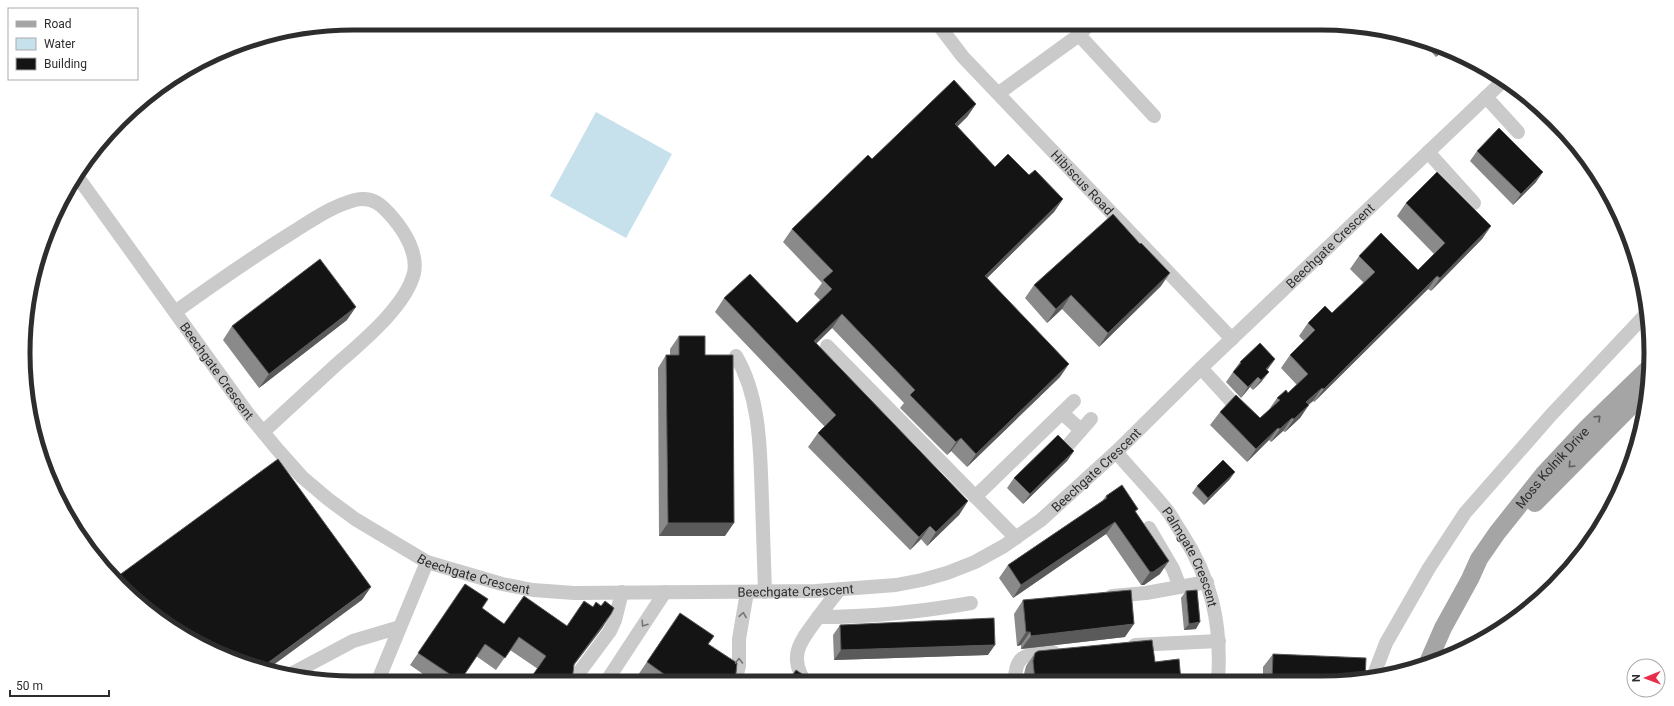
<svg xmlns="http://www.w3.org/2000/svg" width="1674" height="706" font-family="Roboto,sans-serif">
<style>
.water{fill:#c6e0ec}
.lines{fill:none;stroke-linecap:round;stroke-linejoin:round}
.minor{stroke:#cacaca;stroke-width:14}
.major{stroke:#a5a5a5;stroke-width:18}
.wall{fill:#8a8a8a}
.shaded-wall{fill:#5a5a5a}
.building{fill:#141414;stroke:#5a5a5a}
.oneway{stroke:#5d5d5d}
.oneway2{stroke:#747474}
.labels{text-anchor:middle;stroke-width:4;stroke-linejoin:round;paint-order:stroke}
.street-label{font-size:13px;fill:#2d2d2d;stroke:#fff}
.rim{fill:none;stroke:#2d2d2d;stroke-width:5}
</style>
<rect width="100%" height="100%" fill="#fff"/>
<path class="water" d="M596,112L672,154L626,238L550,196Z"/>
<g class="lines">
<g class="minor">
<path id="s1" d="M937,23L963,57L1232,339"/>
<path d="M1079,35L1154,116"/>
<path d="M999,93L1079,35L1090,23"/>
<path d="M1486,97L1518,132"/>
<path d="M1428,152L1474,203"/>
<path id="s2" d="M77,176L249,415L277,449L302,477L328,499L355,519L427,562L502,584L533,590L574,593L816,591L896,585L922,580L947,573L975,562L1004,546L1041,520L1116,452L1201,368L1504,80"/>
<path d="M175,312C214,284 253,257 293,232C312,220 332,206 355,200C373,196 382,205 393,218C405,232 418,254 414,273C406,306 362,342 337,364C312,387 288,409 263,432"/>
<path d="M827,346L1016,538"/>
<path d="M736,356C761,399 760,451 762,500C763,530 764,561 765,592"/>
<path d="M1201,368L1244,415"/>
<path d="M1062,413L1081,430"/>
<path d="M1069,444L1091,419"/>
<path id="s3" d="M1116,452C1132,471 1150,489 1166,509C1172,516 1176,525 1181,532C1212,580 1222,624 1218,681"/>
<path d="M975,497L1074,401"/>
<path d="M1149,528L1173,569L1180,587"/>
<path d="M1112,596L1146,593L1207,582"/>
<path d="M818,617C870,617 920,612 971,603"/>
<path d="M1135,645L1219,641"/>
<path d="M293,673L353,641L400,627"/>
<path d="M1373,677L1386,643L1429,568L1465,513L1551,415L1647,313"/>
<path d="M1015,681C1015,652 1028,655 1053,652"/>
<path d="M572,682L610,631L615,620L622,592"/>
<path d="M606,682L665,592"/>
<path d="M735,682L739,666V639L747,592"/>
<path d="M805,682C789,657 799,643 814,623C822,612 830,601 839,590"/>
<path d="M377,683L427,562"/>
</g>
<g class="major">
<path d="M1535,503L1648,389"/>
<path id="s4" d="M1429,660L1443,628L1470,579L1479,559L1497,533L1543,475L1587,428L1649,368"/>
</g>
</g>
<path class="wall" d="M1420,39L1427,41L1445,49L1436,57Z
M1533,101L1539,105L1571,140L1566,145L1528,108Z
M976,104L967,117L957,127L995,167L1029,175L1063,199L1054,212L987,278L1060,377L967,467L951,451L947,455L900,408L904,403L832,328L816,344L968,501L959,515L927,546L921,539L910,550L808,447L818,433L825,427L715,312L724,298L797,323L820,300L814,294L822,283L783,242L792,229L872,159Z
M1477,151L1536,182L1513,205L1470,161Z
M1406,203L1491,226L1482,239L1431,291L1428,289L1314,402L1313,401L1308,405L1300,418L1285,432L1283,431L1271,442L1269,440L1247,462L1210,425L1220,412L1260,418L1268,411L1277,398L1288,393L1297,385L1281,368L1290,355L1304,341L1299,336L1308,323L1332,313L1364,283L1350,269L1359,256L1418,270L1434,254L1397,216Z
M1034,285L1161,286L1099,347L1062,309L1047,323L1025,298Z
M347,320L259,388L223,340L232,326Z
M679,336L705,355L725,536H659L658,368L666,355H670V349Z
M1275,359L1267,370L1269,372L1261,382L1253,390L1250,387L1241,398L1226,382L1240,362Z
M1074,451L1067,461L1023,504L1007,488L1014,478Z
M1230,479L1204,505L1192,493L1197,486Z
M1106,496L1138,509L1135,512L1160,574L1144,585H1141L1106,534L1013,598L999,578L1008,565L1102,501Z
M465,584L482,608L504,624L603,627L574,665L538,669L510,650L496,670L476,656L459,683H436L410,665Z
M1186,591L1196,629L1184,630L1181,598Z
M1023,600L1125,637L1021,649V645L1017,646L1014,614Z
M672,625L708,644L730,682H649L638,675Z
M840,625L988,655L834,660L833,635Z
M1035,653L1155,662L1181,681H1024V674L1026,666Z
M1273,654L1364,680H1263V667Z"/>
<path class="shaded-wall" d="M1443,48L1445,49L1436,57Z
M976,104L967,117L945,138L955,124Z
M1543,172L1536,182L1513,205L1521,194Z
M1063,199L1054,212L975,290L985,276Z
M1491,226L1482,239L1431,291L1440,278Z
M1170,273L1161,286L1099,347L1108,333Z
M1437,276L1428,289L1314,402L1324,389Z
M1071,295L1062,309L1047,323L1056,309Z
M356,307L347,320L259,388L269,374Z
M842,314L832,328L804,355L814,341Z
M1275,359L1268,369L1258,379L1266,369Z
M1069,364L1060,377L967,467L976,454Z
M1269,372L1261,382L1253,390L1261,380Z
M1258,377L1250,387L1241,398L1248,387Z
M1322,388L1313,401L1297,415L1306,402Z
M1309,405L1300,418L1285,432L1294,419Z
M1292,418L1283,431L1271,442L1280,429Z
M1278,428L1269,440L1247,462L1256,449Z
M961,438L951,451L947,455L956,442Z
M1074,451L1067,461L1023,504L1030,494Z
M1235,472L1230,479L1204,505L1208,498Z
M968,501L959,515L927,546L936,532Z
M1115,522L1106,534L1013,598L1021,585Z
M668,523H734L725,536H659Z
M930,526L921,539L910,550L919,537Z
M1169,561L1160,574L1144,585H1141L1150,572Z
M371,587L362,600L268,669L261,668Z
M611,614L603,627L565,677L574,664Z
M1200,622L1196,629L1184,630L1189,624Z
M1134,624L1125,637L1021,649L1031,636Z
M1026,632H1030L1021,645L1017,646Z
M995,645L988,655L834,660L841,650Z"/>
<path class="building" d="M954,80L976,104L955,124L995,167L1008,154L1029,175L1035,170L1063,199L985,276L1069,364L976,454L961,438L956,442L910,395L915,390L842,314L814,341L968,501L936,532L930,526L919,537L818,433L836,415L724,298L750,274L797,323L832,289L823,280L833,271L792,229L868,155L872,159Z
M1499,128L1543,172L1521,194L1477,151Z
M1437,172L1491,226L1440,278L1437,276L1324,389L1322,388L1306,402L1309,405L1294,419L1292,418L1280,429L1278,428L1256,449L1220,412L1236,395L1260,418L1280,400L1277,398L1286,390L1288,393L1308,374L1290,355L1315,330L1308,323L1325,306L1332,313L1375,272L1359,256L1381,233L1418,270L1445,243L1406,203Z
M1113,214L1140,244L1141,243L1170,273L1108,333L1071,295L1056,309L1034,285Z
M320,259L356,307L269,374L232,326Z
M679,336H705V355H733L734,523H668L666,355H679Z
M1260,343L1275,359L1266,369L1269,372L1261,380L1258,377L1248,387L1233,372L1241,363L1240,362Z
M1058,435L1074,451L1030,494L1014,478Z
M278,459L371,587L261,668L247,665L152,615L114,579Z
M1223,460L1235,472L1208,498L1197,486Z
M1122,485L1138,509L1135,511L1169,561L1153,572H1150L1115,522L1021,585L1008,565L1107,498L1106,496Z
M465,584L488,599L482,608L504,624L524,596L567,626L584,601L593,607L596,602L601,606L605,601L614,608L611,614L574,664L573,673L567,682H528L546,656L519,637L505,658L485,644L460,681L418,653Z
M1131,590L1134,624L1031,636L1030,632H1026L1023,600Z
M1197,590L1200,622L1189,624L1186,591Z
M680,613L714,636L708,644L737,663L736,673L730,682H675L647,662Z
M994,618L995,645L841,650L840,625Z
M1152,640L1155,662L1179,659L1181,681H1035L1033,661L1035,653L1038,651Z
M1273,654L1366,658L1365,680H1272Z
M796,670L814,682H788Z
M417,678L428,683H415Z"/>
<defs><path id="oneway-chevron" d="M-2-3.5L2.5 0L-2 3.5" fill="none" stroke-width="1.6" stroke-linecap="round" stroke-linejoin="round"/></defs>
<g class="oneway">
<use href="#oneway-chevron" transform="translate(1598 418) rotate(-44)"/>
<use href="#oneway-chevron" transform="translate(1571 465) rotate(134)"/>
</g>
<g class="oneway2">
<use href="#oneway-chevron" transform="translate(743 615) rotate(-81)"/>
<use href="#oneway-chevron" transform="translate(644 624) rotate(124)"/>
<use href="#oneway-chevron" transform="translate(739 661) rotate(-91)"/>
</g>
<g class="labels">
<g class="street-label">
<text dy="5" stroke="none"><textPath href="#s1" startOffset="216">Hibiscus Road</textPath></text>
<text dy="5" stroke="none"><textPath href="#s2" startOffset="1560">Beechgate Crescent</textPath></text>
<text dy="5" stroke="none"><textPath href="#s2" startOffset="240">Beechgate Crescent</textPath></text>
<text dy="5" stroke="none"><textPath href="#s4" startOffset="230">Moss Kolnik Drive</textPath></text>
<text dy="5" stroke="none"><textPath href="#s2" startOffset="1236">Beechgate Crescent</textPath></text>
<text dy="5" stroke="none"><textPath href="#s3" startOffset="130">Palmgate Crescent</textPath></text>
<text dy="5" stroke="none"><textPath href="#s2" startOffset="576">Beechgate Crescent</textPath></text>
<text dy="5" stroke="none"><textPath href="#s2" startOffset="900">Beechgate Crescent</textPath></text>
</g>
</g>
<path d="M0 0H1674V706H0ZM353 30H1321A323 323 0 0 1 1644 353V353A323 323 0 0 1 1321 676H353A323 323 0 0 1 30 353V353A323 323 0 0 1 353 30Z" fill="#fff" fill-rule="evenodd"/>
<path class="rim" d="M353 30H1321A323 323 0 0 1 1644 353V353A323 323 0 0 1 1321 676H353A323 323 0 0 1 30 353V353A323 323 0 0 1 353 30Z"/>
<rect x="8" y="8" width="130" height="72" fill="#ffffff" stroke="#ababab"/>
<rect x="16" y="21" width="20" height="6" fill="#a5a5a5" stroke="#ababab"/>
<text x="44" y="28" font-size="12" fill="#2d2d2d">Road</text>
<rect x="16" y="38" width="20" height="12" fill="#c6e0ec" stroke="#ababab"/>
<text x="44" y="48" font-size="12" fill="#2d2d2d">Water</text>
<rect x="16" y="58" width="20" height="12" fill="#141414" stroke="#ababab"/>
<text x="44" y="68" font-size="12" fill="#2d2d2d">Building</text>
<g transform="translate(1646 678) rotate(269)"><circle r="19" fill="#ffffff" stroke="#ababab"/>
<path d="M0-3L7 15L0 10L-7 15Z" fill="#e82c4a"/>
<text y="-6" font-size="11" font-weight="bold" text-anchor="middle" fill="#2d2d2d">N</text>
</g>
<path d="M10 690v6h99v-6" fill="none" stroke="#2d2d2d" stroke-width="2"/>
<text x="16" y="690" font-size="12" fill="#2d2d2d" stroke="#ffffff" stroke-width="3" paint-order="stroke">50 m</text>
</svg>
